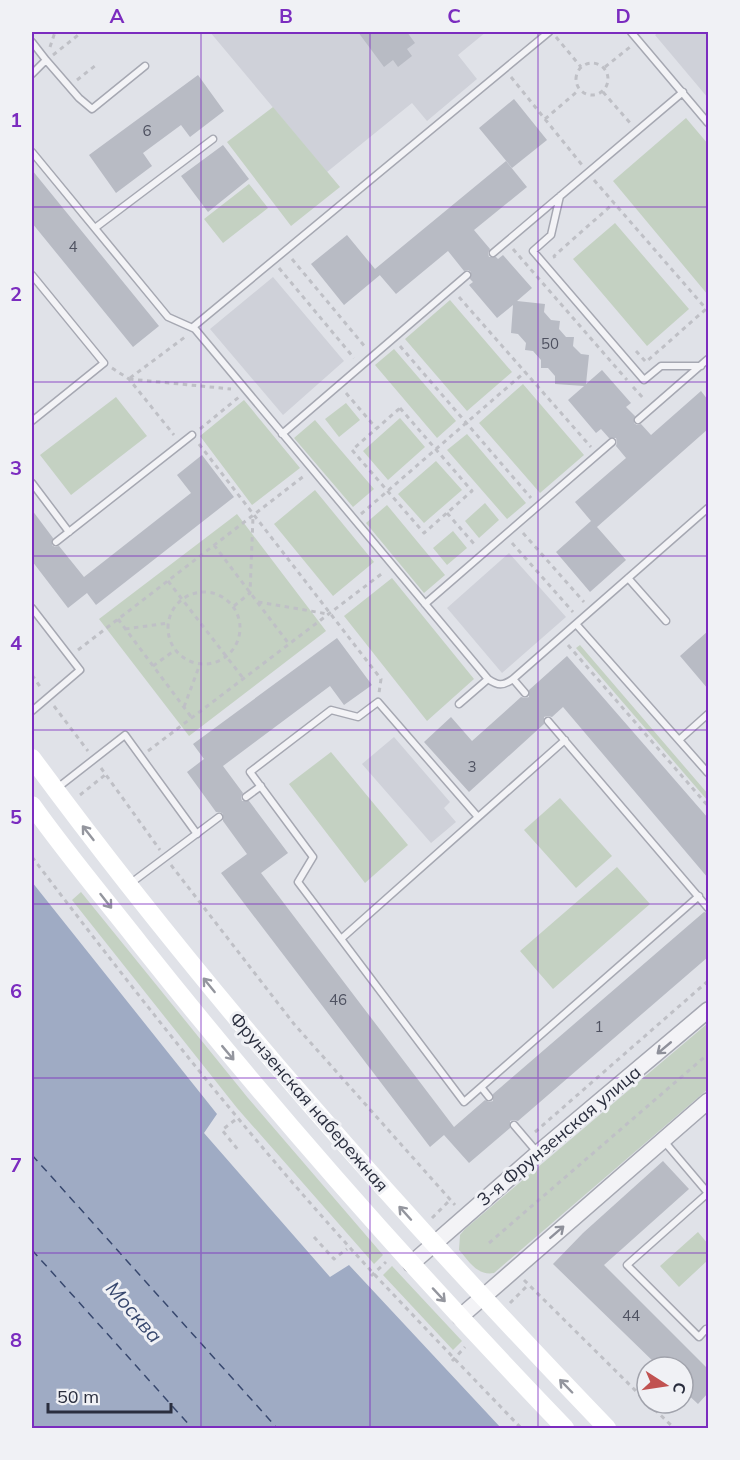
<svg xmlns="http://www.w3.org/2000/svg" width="740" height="1460" font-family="Mulish,sans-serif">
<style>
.built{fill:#cfd1d9}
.green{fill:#c4d1c2}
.water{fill:#9fabc4}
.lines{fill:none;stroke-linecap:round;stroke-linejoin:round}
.ferry{stroke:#38486e;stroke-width:1.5;stroke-dasharray:8 6;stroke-linecap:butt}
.building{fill:#b8bbc4}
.service-casing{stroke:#a6a8b2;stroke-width:9}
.tertiary-casing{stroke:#a6a8b2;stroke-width:18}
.path{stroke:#bfc0c6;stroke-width:3;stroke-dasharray:4.5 4.5;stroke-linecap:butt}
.service{stroke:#f3f3f6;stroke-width:6}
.tertiary{stroke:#f3f3f6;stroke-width:15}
.secondary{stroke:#fff;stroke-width:18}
.oneway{stroke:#94969e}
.oneway2{stroke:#8e909a}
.grid{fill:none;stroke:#7b2cbf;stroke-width:1.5;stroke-opacity:0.55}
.labels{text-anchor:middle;stroke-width:6;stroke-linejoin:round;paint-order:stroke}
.number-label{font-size:15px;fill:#4e5160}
.street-label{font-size:18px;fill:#2a2e3e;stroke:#f0f1f5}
.water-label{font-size:20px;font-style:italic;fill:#38486e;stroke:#f0f1f5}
.neatline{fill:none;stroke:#7b2cbf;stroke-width:2}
.grid-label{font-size:20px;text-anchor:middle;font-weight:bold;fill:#7b2cbf}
</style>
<rect width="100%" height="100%" fill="#e0e2e8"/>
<path class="built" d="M210,32H486L458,55L477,79L427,121L412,103L327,172Z
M659,32H708V98L655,35Z
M273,277L344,361L283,415L210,329Z
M509,553L566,617L502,673L447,608Z
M394,737L450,802L444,808L456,822L431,843L362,764Z"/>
<path class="green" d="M273,107L340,187L291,226L227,142Z
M686,118L708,144V295L613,181Z
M249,184L268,208L223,243L204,219Z
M615,223L689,309L647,346L573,259Z
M450,300L512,372L467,411L405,339Z
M394,349L456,421L437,438L375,365Z
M523,384L584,455L540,493L479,423Z
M116,397L147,436L71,495L40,455Z
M244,400L300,468L252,505L200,436Z
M346,403L360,420L339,437L325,419Z
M400,418L425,447L388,480L363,451Z
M315,420L374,489L353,507L294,438Z
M467,434L526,503L507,519L447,450Z
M436,461L462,490L424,523L398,494Z
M315,490L374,562L333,596L274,524Z
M485,503L499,520L479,538L465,521Z
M387,505L445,575L424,593L366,523Z
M237,514L326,631L189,736L99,619Z
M453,531L467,548L447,565L433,548Z
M392,578L474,679L427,721L344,616Z
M580,645L708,794V801L576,648Z
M331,752L408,845L365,883L289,784Z
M560,798L612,856L576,888L524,830Z
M617,867L650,904L553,989L520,951Z
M81,892L248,1098L383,1255L374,1264L237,1108L72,900Z
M708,1023V1089L494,1273C477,1276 469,1261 459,1250L460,1235L465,1229Z
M698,1232L708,1244V1260L679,1287L660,1266Z
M392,1266L462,1341L453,1350L383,1275Z"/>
<path class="water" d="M32,882L217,1114L204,1133L330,1277L349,1265L501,1428H32Z"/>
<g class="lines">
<path class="ferry" d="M32,1155L277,1428
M32,1250L192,1428"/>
</g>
<path class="building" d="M358,32H407L415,43L407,49L412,56L398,67L393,60L384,67Z
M198,75L224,111L190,137L181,125L143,153L152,166L116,193L89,155Z
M514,99L547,140L512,168L479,128Z
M223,145L249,179L208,212L181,176Z
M506,161L527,187L474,230L490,249L488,253L489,257H496L498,259L503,255L532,288L517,301L545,304L544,312L551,320L560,321L559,329L566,337H574L573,346L581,354L589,355L586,384L602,370L631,403L626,407L635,416L634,423L637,425L641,424L651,435L701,391L708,400V429L597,527L626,560L590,592L556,552L591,521L575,502L626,458L616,446L617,442L616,438H609L601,429L596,433L568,400L584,386L555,384V376L548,368H541V360L533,351L525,350L526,343L518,334L511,333L513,305L497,318L469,285L473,282L470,279L471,272L468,270L464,271L448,251L396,294L378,273L380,275L344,305L311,264L347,235L375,269Z
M32,170L159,326L133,347L32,223Z
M202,455L234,497L96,605L87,593L68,608L32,561V510L53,538L52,545L55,547L59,546L84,577L191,493L177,475Z
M708,631V689L680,656Z
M337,638L372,685L344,705L330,686L223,766L243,793L241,797L242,801H249L288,853L261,873L454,1127L485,1100L489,1102L493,1101V1094L704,912L708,913V957L518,1121L514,1120L510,1121V1128L469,1163L444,1135L430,1147L221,873L247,854L223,821V814L220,812H216L187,772L204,759L193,744Z
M567,656L708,818V878L563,707L552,717L548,716L544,717V724L469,792L424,742L451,717L472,741L521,697L525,698L529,697V690Z
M663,1161L689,1189L604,1265L708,1369V1393L698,1404L683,1390V1367H659L553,1264L583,1233Z"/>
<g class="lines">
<defs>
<path id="service" d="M631,32L708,123
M32,42L46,60L32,74
M46,60L79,98L92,109L145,66
M32,152L168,317L195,329L488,679
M560,196L551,235L533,251L644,380L661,366H701
M95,228L213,139
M493,253L683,92
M32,275L104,363L32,421
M193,327L549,32
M638,420L708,359
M282,434L467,275
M32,483L69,532
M56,542L192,435
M628,578L666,621
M425,604L612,442
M32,608L80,670L32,711
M576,624L708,773
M513,679L525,693
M459,704L488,679C498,686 503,686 513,679L708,508
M548,721L708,908
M679,740L708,714
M56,789L125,735L197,834
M246,797L261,786
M478,817L378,702L358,717L331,710L250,772L313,857L298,882L464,1102L699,896
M131,883L219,817
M341,939L565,740
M481,1087L489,1097
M514,1125L537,1152
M663,1140L708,1193
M708,1193L627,1265L699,1337L706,1329L708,1332"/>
<path id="tertiary" d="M411,1264L538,1153L708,1010
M460,1317L708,1101"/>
</defs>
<use href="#service" class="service-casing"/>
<use href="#tertiary" class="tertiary-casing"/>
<path class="path" d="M556,37L581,67
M50,47L55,32
M53,55L82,32
M576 79a16 16 0 1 1 32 0a16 16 0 1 1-32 0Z
M605,67L630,47
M511,77L582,165
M77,80L96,65
M603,92L631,124
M545,119L579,90
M594,180L708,311
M513,249L627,380
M555,258L554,256L614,203
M292,259L366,348
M279,268L354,358
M459,297L591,447
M400,346L531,498
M636,351L646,362L706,309
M112,368L129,379L174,435
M130,378L185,337
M129,379L231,389
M633,387L645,400
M346,393L376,428
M400,408L472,491L424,533L352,450Z
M200,429L239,397
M199,444L381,679L379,693
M447,513L475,545
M361,514L525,372
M523,533L584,602
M512,543L573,612
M214,545L289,644
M168,581L243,678
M168 628a36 36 0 1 1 72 0a36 36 0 1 1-72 0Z
M258,602L328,614
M234,606L250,593L253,517
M118,619L192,718
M125,629L168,623
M568,645L708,806
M78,650L304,476
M153,666L175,650
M32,675L41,688
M54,706L88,751
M184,707L200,664
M148,751L384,572
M101,768L160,850
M80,795L105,775
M32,857C141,1000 252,1142 374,1274C423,1326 472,1377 521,1428
M171,865L294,1024L455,1205
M235,1120L222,1130L239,1151
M535,1132L708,981
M432,1218L450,1200
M314,1237L334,1259L347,1249
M489,1243L708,1054
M371,1276L386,1262
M524,1280L647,1402
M510,1303L528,1285
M452,1361L465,1347
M648,1403L674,1428"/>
<use href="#service" class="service"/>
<use href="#tertiary" class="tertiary"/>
<path class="secondary" d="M32,758C207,996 403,1216 607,1428
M32,805C66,853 104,898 140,944C274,1113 416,1273 565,1428"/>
</g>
<defs><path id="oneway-shaft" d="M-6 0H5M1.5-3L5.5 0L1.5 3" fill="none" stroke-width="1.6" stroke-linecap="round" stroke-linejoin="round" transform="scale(1.5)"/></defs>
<g class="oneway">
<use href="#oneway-shaft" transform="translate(88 833) rotate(-128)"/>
<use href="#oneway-shaft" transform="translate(106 901) rotate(52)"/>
<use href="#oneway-shaft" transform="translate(209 985) rotate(-129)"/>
<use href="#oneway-shaft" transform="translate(228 1053) rotate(50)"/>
<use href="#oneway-shaft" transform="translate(405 1213) rotate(-132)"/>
<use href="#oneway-shaft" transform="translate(439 1295) rotate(47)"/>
<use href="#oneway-shaft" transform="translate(566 1386) rotate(-134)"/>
</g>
<g class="oneway2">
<use href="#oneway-shaft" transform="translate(664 1048) rotate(140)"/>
<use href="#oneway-shaft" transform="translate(557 1232) rotate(-41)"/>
</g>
<path class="grid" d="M201,32V1428M370,32V1428M538,32V1428M32,207H708M32,382H708M32,556H708M32,730H708M32,904H708M32,1078H708M32,1253H708"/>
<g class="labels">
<g class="number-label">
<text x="147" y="136">6</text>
<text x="73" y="252">4</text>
<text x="550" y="349">50</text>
<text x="472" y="772">3</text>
<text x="338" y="1005">46</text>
<text x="599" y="1032">1</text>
<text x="631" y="1321">44</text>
</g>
<g class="street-label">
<text transform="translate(309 1102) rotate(49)" y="6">Фрунзенская набережная</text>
<text transform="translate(559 1136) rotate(-40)" y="6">3-я Фрунзенская улица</text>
</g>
<g class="water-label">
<text transform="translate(134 1312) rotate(49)" y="7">Москва</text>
</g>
</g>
<rect width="740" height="1460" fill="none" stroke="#f0f1f5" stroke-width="66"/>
<g transform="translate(665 1385) rotate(102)"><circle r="28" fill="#f0f1f5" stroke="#a1a3ac" stroke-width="1.5"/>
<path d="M0-4.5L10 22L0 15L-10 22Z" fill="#c15251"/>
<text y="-9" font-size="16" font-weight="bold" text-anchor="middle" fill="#2a2e3e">С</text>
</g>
<path d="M48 1403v9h123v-9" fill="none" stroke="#2a2e3e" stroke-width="3"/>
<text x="57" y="1403" font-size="18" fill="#2a2e3e" stroke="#f0f1f5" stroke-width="4.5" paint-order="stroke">50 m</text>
<rect x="33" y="33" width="674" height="1394" class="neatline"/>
<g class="grid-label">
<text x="117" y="23">A</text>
<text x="286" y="23">B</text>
<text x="454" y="23">C</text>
<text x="623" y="23">D</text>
<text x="16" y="127">1</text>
<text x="16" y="301">2</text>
<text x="16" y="475">3</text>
<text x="16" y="650">4</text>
<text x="16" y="824">5</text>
<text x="16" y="998">6</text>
<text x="16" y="1172">7</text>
<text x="16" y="1347">8</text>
</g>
</svg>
